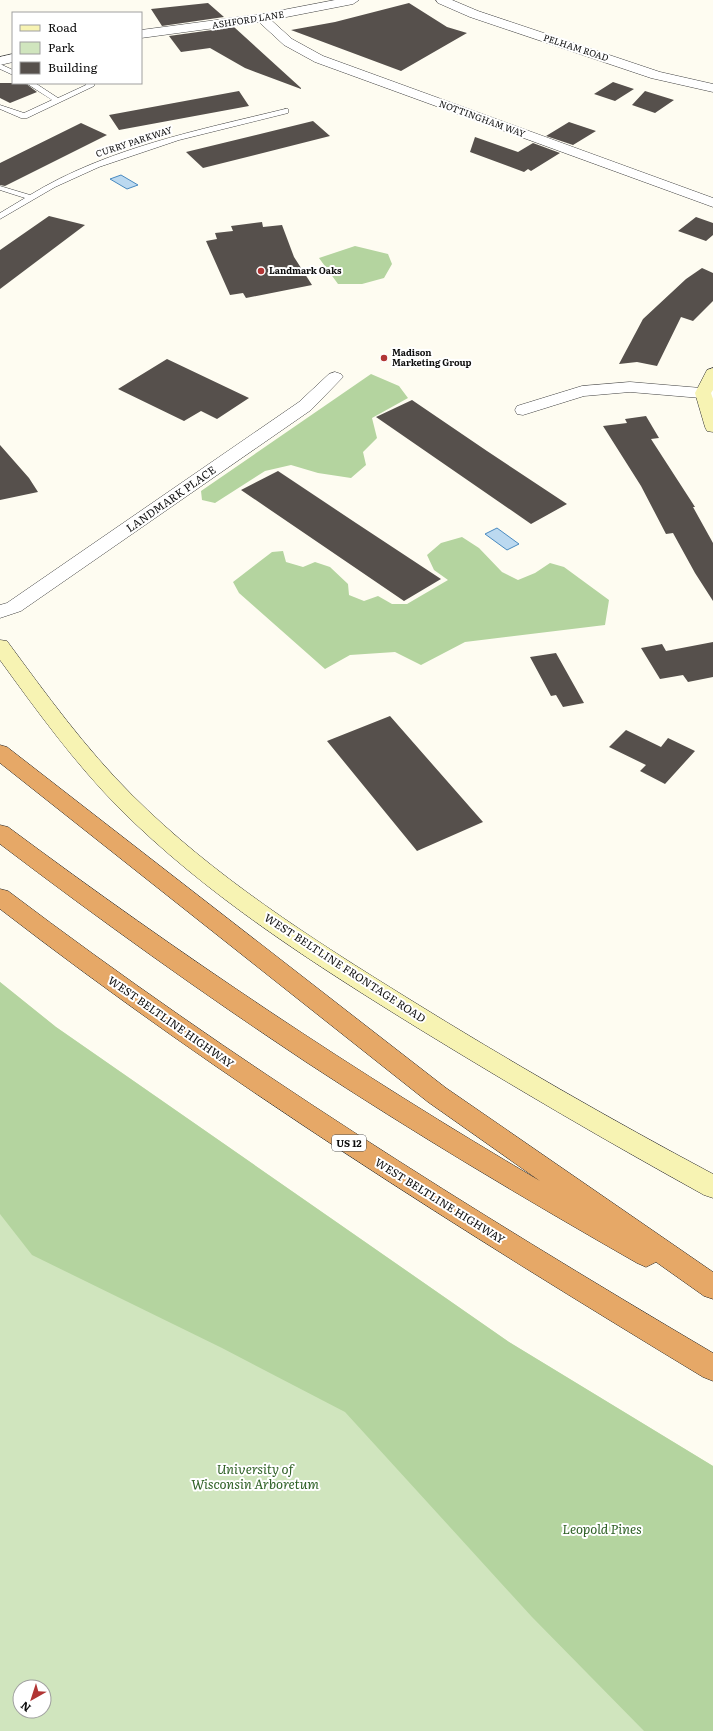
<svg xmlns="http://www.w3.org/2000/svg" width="713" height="1731" font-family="Literata,serif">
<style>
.green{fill:#d0e5be;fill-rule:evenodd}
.forest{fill:#b4d49f}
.water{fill:#bbd9f0;stroke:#498ac0}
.building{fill:#56504c}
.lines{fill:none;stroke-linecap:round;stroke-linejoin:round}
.lane-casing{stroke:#414141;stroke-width:1}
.street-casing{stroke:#414141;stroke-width:1}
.secondary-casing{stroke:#303030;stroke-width:1}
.highway-casing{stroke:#1f1f1f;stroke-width:1}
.lane{fill:#fff;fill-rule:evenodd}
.street{fill:#fff;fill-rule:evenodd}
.secondary{fill:#f7f3b3;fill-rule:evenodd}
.highway{fill:#e6a867;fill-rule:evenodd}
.poi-dot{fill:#b13534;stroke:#fff;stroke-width:1.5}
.labels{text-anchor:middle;stroke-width:4;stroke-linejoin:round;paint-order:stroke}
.far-street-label{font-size:9px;fill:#0e0e0e;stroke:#fff}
.far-poi-label{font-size:9px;font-weight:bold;fill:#0e0e0e;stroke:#fff;text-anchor:start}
.shield{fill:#fff;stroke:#565656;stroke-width:1}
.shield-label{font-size:10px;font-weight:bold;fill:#0e0e0e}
.street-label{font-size:11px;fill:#0e0e0e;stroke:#fff}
.near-park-label{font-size:13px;font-style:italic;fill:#2e6025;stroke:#fff}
</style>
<rect width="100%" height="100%" fill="#fefcf1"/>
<path class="green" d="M0,982L56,1027L509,1342L713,1466V1731H0ZM20,1687H44V1711H20Z"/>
<path class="forest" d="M355,246L388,254L392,264L384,278L362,284H338L319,258Z
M371,374L399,386L408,398L372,418L377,438L363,452L366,465L351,478L318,473L291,465L265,471L215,503L202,500L201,491Z
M462,537L479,548L502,572L518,580L535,573L550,563L564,567L609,600L605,625L465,642L421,665L395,652L350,655L325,669L239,593L233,582L272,552L283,551L286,562L303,567L315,562L330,567L348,584L349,595L364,601L378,596L392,604H407L448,580L434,570L427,555L441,543Z
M0,982L56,1027L509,1342L713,1466V1731H644L532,1617L345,1412L222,1348L32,1255L0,1214Z"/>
<path class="water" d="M121,175L138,185L127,189L110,179Z
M497,528L519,544L507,550L485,534Z"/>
<path class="building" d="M208,3L224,17L162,26L151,9Z
M409,3L447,27L467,33L401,71L291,30L335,22Z
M234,27L301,88V89L245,68L210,48L181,52L169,36Z
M613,82L634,89L615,101L594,94Z
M0,83H25L37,92L10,103L0,98Z
M239,91L249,106L119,130L109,115Z
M645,91L674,100L655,113L632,105Z
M313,121L330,136L203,168L186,152Z
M569,122L596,131L573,145L546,136Z
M81,123L107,135L5,186L0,185V163Z
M475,137L518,152L533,143L560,153L531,171L528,169L524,172L470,152Z
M49,216L85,225L0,289V250Z
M696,217L713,223V235L706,241L678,231Z
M262,222L263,227L282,225L294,257L312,285L246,298L243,293L230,295L206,241L217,239L215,233L233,231L231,226Z
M702,268L713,273V301L693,321L681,317L657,366L637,362L619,364L643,319L686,279Z
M167,359L249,398L217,419L201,411L184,421L118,389Z
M412,400L487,451L567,504L531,524L376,417Z
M646,416L659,438L651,439L695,507H693L713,543V601L695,573L673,533L666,534L641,486L603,426L627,423L625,419Z
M0,445L29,478L38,492L0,500Z
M278,471L356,523L441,579L404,601L241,490Z
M713,642V677L688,682L683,675L660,679L641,648L662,644L666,651Z
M556,653L584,703L563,707L556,695L551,696L530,657Z
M390,716L483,822L417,851L327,741Z
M626,730L661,747L668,738L695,751L665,784L640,771L646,765L609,747Z"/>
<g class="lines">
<defs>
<path id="lane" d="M0,64L13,70V75L0,69Z
M26,83H35L58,98L86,85V83H94V86L27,118H21L0,109V105L24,113L52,100Z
M285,109H288V113L179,140L99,167L55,187L0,219V213L25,198L0,190V186L30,195C107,148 199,130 285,109Z"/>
<path id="street" d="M335,0H359L353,4L271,20L292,39L323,56L713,198V207L315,62L284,45L259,22L141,38V30L262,14Z
M436,0H452L478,11L660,72L713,84V92L651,78L470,17L438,3Z
M13,54V62L0,65V57Z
M335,372L341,374L343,377L311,410L21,611L0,618V605L7,603L299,402L329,374Z
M630,382L713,389V399L630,392L584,396L523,415L517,414L515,410L517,406L582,386Z"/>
<path id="secondary" d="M713,368V390L711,393L713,399V432L707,431L705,427L695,393L707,370Z
M0,640L7,641C46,694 85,748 132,795C213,876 312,939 409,999C509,1061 610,1119 713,1174V1198L704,1195C608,1142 514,1087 421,1030C314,964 207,896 118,807C74,762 37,711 0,660Z"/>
<path id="highway" d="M0,745L7,747L446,1088L713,1272V1299L704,1296L656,1262L646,1267L637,1263C525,1199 414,1133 306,1062C202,993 100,920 0,844V825L8,827C179,954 356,1073 540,1181L428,1102L0,763Z
M0,889L8,891C234,1062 469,1209 713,1353V1381L703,1377C462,1231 224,1082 0,909Z"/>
</defs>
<use href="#lane" class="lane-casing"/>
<use href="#street" class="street-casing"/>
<use href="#secondary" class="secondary-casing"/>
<use href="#highway" class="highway-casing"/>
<use href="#lane" class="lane"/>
<use href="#street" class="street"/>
<use href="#secondary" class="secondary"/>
<use href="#highway" class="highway"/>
</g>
<g class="poi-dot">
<circle cx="261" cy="271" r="4"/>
<circle cx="384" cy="358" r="4"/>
</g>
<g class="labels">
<g class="far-street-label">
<text transform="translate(248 20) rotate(-9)" y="3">ASHFORD LANE</text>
<text transform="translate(576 48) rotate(18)" y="3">PELHAM ROAD</text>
<text transform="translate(482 119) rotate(20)" y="3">NOTTINGHAM WAY</text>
<text transform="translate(134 142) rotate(-18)" y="3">CURRY PARKWAY</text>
</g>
<g class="far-poi-label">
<text x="269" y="274">Landmark Oaks</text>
<text x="392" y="356">Madison<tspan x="392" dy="10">Marketing Group</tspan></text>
</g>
<rect class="shield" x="332" y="1135" width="34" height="16" rx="3"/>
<g class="shield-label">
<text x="349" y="1147">US 12</text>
</g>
<g class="street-label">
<text transform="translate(171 499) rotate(-35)" y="4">LANDMARK PLACE</text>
<text transform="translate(345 968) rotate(33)" y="4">WEST BELTLINE FRONTAGE ROAD</text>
<text transform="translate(171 1022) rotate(35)" y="4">WEST BELTLINE HIGHWAY</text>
<text transform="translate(440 1201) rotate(32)" y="4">WEST BELTLINE HIGHWAY</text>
</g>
<g class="near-park-label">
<text x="255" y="1474">University of<tspan x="255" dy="15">Wisconsin Arboretum</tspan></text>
<text x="602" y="1534">Leopold Pines</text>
</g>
</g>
<rect x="12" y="12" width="130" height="72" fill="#ffffff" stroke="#9f9f9f"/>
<rect x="20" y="25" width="20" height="6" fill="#f7f3b3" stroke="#9f9f9f"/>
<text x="48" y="32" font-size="12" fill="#0e0e0e">Road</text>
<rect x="20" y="42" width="20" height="12" fill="#d0e5be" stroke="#9f9f9f"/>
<text x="48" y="52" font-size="12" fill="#0e0e0e">Park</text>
<rect x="20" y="62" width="20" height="12" fill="#56504c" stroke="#9f9f9f"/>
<text x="48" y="72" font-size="12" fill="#0e0e0e">Building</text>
<g transform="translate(32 1699) rotate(219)"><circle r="19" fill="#ffffff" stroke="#9f9f9f"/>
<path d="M0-3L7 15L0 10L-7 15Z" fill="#b13534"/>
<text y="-6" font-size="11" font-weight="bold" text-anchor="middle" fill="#0e0e0e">N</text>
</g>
</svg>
